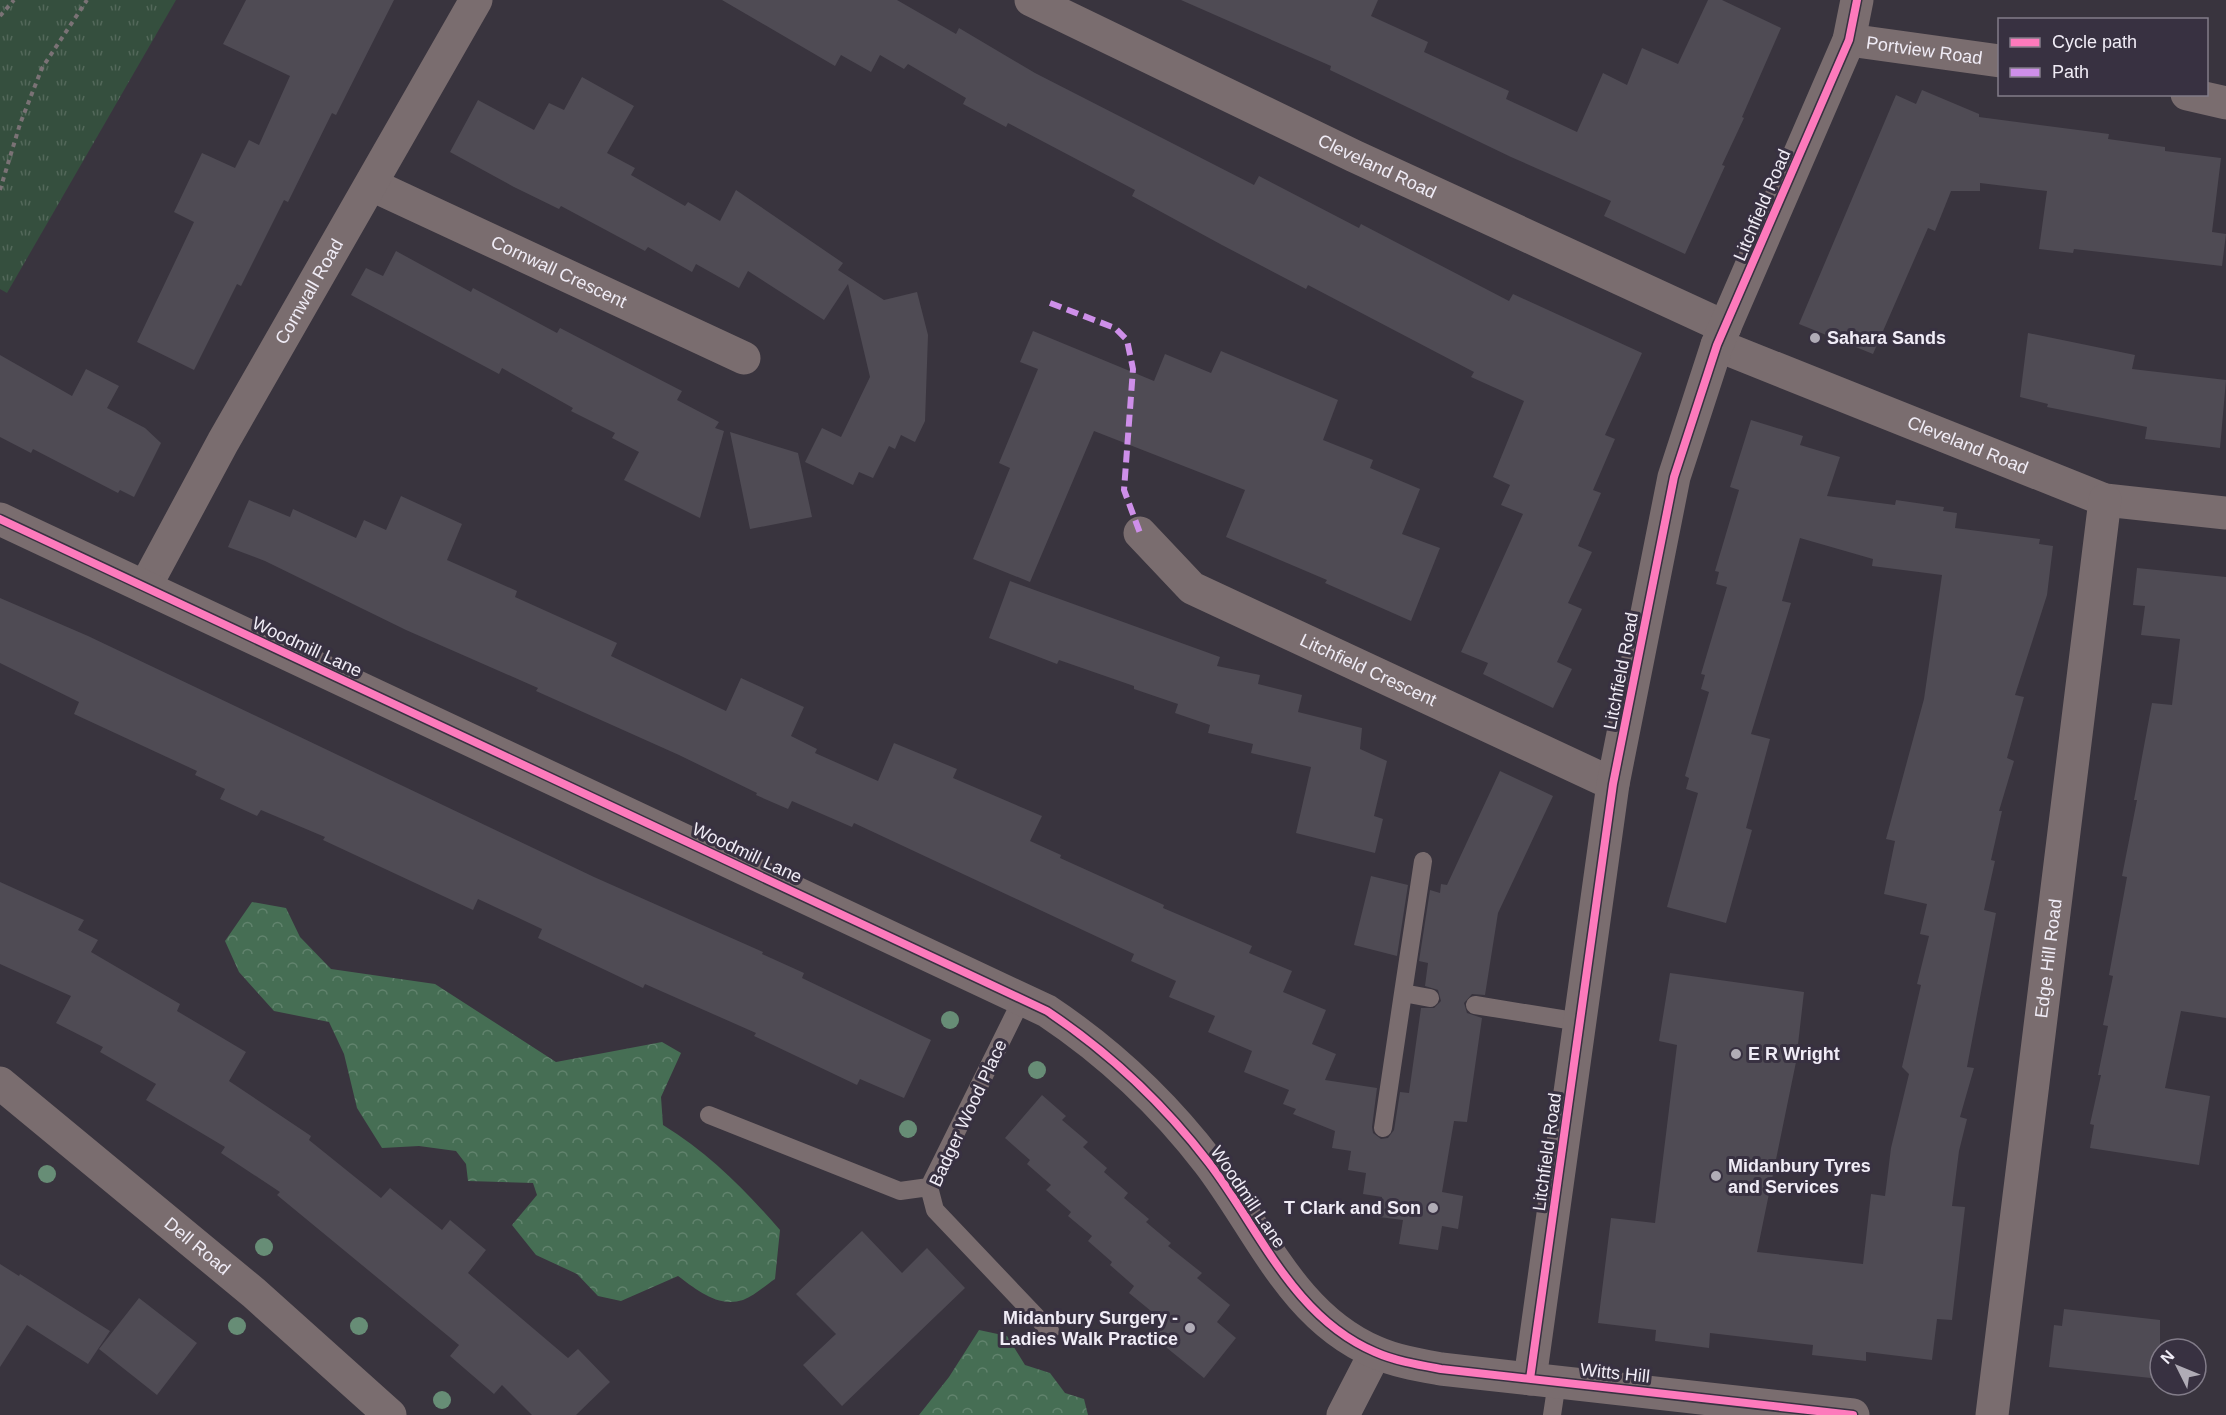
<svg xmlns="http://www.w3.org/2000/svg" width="2226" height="1415" font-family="Arial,sans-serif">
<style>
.grass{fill:url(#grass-tufts)}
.forest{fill:url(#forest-crowns)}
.building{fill:#4f4b54}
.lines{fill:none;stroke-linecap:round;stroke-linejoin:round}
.path{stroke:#7a7275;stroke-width:4;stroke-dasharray:4.5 4.5;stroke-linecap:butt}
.service{stroke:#7a6d6f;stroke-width:18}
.minor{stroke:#7a6d6f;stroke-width:33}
.tertiary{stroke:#7a6d6f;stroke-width:33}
.quiet{stroke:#ce8fe9;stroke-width:6;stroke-dasharray:12 6;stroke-linecap:butt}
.cycleway-casing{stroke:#383141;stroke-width:11}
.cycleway{stroke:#fd7abc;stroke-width:8}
.tree{fill:#678d76}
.poi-dot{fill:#b0acb6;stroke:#383141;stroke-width:2}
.labels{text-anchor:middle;stroke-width:6;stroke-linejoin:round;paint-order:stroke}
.street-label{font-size:18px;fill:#f0ecf6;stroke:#383141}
.poi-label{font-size:18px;font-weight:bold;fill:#f0ecf6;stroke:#383141;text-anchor:start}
</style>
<defs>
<pattern id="grass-tufts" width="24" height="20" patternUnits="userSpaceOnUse" patternTransform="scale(1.5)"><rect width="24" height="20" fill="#354f3e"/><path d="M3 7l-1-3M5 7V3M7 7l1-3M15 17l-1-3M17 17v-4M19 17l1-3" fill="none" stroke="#53685a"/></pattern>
<pattern id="forest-crowns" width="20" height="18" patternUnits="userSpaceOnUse" patternTransform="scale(1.5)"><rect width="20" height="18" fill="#466e54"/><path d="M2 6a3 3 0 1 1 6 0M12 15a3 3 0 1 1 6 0" fill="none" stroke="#61836d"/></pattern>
</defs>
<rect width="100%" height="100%" fill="#39343e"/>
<path class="grass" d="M0,0H176L7,293L0,289Z"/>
<path class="forest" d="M252,902L286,908L300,937L331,969L435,984L556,1062L662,1042L681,1053L661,1097L663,1125C709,1153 745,1190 780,1230L775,1279C766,1285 754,1296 743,1300C717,1308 696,1289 678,1276L621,1301L598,1296L577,1274L536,1255L512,1225L537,1195L533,1183L468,1181L466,1164L456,1151L419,1146L382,1148L357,1108L344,1054L329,1022L274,1011L239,972L225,941Z
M979,1330L1007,1336L1025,1365L1050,1373L1065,1393L1084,1399L1088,1415H919L949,1377Z"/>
<path class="building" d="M246,0H394L336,115L332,113L288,202L284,200L241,286L237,284L194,370L137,342L194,222L174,212L202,153L235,168L249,140L259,145L290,76L223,44Z
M722,0H897L956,34L959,28L1035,73L1254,185L1259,176L1359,228L1361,224L1509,301L1513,294L1642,353L1605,435L1615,439L1593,490L1601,493L1578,546L1592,552L1568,603L1582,609L1557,662L1572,669L1553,708L1483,674L1488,663L1461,652L1523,514L1501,505L1510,485L1493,477L1524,401L1471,377L1474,372L1308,285L1306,289L1222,245L1132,196L1135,190L1008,123L1006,127L963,104L966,98L908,64L904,69L880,55L871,72L841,55L835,66Z
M1181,0H1378L1371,16L1428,42L1424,52L1509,91L1506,99L1577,132L1603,73L1627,85L1642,48L1678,64L1708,0H1722L1781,28L1742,117L1744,118L1722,165L1725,166L1685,254L1604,216L1611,201L1511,157L1330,70L1331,66Z
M582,77L634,106L607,153L635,168L631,175L685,206L688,202L720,221L736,190L843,263L838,270L884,300L917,292L928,335L925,421L915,442L901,435L895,449L889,446L873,478L859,472L853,485L805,462L822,428L841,437L870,377L848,284L824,320L748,271L739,288L696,264L692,272L648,247L645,251L561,206L559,209L514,187L450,152L478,100L534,130L549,103L564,110Z
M1922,90L1979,114V117L2109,134L2108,139L2165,147V151L2221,158L2212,232L2226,234L2222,266L2074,249L2073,253L2039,249L2047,191L1980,183V191H1951L1935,231L1928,228L1873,354L1799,324L1896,95L1916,104Z
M396,251L471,292L473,288L557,333L560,328L682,391L677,400L719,422L715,428L724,431L700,518L624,480L639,452L612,438L615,433L571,411L573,408L502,368L499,374L351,295L366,268L383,276Z
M1033,331L1154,381L1165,354L1211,373L1221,351L1338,400L1323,440L1373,460L1370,468L1420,489L1402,534L1440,548L1411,621L1325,583L1327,580L1226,537L1245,490L1094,431L1030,582L973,559L1010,468L999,463L1038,369L1020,362Z
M2028,333L2135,355L2132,369L2226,380L2220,448L2145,439L2147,427L2047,407L2048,404L2020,397Z
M0,355L72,396L86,369L119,386L107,408L145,428L161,443L134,497L120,490L118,493L33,449L31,453L0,437Z
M1751,420L1803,436L1800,445L1840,457L1827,496L1895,505L1896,500L1944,507L1943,511L1957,513L1955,528L2040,539L2039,544L2053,546L2047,595L2015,695L2024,697L2007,758L2014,761L1999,811H2002L1991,860L1995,861L1984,910L1996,913L1967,1067L1974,1068L1960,1117L1967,1119L1959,1151L1952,1206L1965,1207L1952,1320L1937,1319L1932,1360L1866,1352V1361L1812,1355L1813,1345L1710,1333L1709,1348L1655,1341L1656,1330L1598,1323L1611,1218L1655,1223L1677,1045L1659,1041L1670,973L1804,992L1796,1062L1757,1252L1863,1264L1871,1194L1885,1196L1891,1148L1909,1074L1902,1067L1921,985L1917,984L1929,936L1920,934L1927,904L1884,894L1895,841L1886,839L1924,699L1942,575L1872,566L1873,559L1800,538L1782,601L1791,603L1751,734L1770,739L1746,828L1752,830L1726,923L1667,907L1698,793L1686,789L1689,778L1685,776L1709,692L1701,689L1705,675L1701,674L1727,587L1716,584L1719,572L1715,571L1739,490L1730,487Z
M730,432L798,453L812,517L750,529Z
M401,496L462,524L447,560L517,591L515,597L617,643L611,656L726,711L741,678L804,707L791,736L817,749L815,753L878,781L894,743L957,769L953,778L1042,816L1030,841L1061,855L1060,858L1164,905L1163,908L1252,946L1249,953L1292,971L1283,992L1326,1010L1312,1044L1336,1054L1325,1080L1377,1088L1372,1127L1373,1133L1381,1139L1388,1138L1394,1130L1400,1092L1409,1093L1421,1008H1434L1441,1001L1438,990L1425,986L1428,963L1419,961L1430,890L1440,893L1441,884L1447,885L1500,771L1553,796L1498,913L1485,995L1472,994L1464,1003L1467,1013L1482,1018L1467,1122L1454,1121L1442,1192L1463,1196L1458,1229L1442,1226L1438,1250L1399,1244L1403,1220L1379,1217L1382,1197L1363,1194L1366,1173L1348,1170L1351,1151L1332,1148L1335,1131L1293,1114L1296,1109L1283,1104L1289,1090L1244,1072L1252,1051L1208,1032L1215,1016L1169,997L1176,981L1131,961L1134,954L854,823L852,827L792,801L788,809L756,795L757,793L679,755L536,691L538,688L406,630L265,561L228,547L249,500L290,517L293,509L356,538L364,520L386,530Z
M2137,568L2226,577V1018L2181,1011L2165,1088L2210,1096L2199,1165L2090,1148L2094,1125L2090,1124L2101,1075H2098L2108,1026L2103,1025L2113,976L2109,975L2127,877L2122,876L2137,800H2134L2152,703L2172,705L2180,639L2141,635L2145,606L2133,605Z
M1010,581L1220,657L1217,666L1260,675L1258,684L1302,695L1298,712L1362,728L1360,749L1387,761L1374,816L1383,819L1375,853L1296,833L1311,767L1251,753L1253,744L1208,733L1210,725L1175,713L1178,704L1134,689V686L1059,660L1057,664L989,638Z
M0,598L88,636L594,877L763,952L762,954L804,973L802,978L931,1040L904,1098L860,1079L857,1085L754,1036L756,1033L645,984L643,988L538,938L542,929L478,899L473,910L323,840L325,837L261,810L257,816L220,799L225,789L195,775L197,771L74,714L79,702L0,663Z
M1371,876L1408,885L1397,956L1354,945Z
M0,882L84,920L78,930L98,940L91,952L180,1004L177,1011L246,1052L229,1081L311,1136L309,1140L381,1198L390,1188L442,1230L450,1220L486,1250L468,1273L568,1358L578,1349L610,1382L576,1415H532L502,1385L494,1394L450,1356L459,1345L277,1195L280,1192L221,1153L225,1147L146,1100L156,1084L100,1052L103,1047L56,1023L71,996L0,964Z
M1042,1095L1066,1116L1062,1120L1088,1142L1083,1147L1107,1168L1104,1172L1128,1193L1124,1198L1149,1219L1146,1222L1171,1243L1168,1246L1202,1273L1197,1278L1230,1305L1217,1322L1236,1338L1204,1378L1151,1335L1162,1320L1129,1293L1134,1286L1110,1265L1112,1262L1088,1241L1092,1236L1068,1216L1071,1212L1046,1190L1051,1185L1027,1164L1030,1160L1005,1138Z
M862,1231L902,1273L927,1248L965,1288L842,1406L803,1365L836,1334L796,1294Z
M0,1264L19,1276L20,1274L110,1331L88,1364L27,1325L0,1367Z
M139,1298L197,1343L157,1395L99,1349Z
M2064,1309L2160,1320V1379L2049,1367L2054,1325L2062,1326Z"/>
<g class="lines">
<path class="path" d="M0,16L14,0
M0,190L20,124L42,68L87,0"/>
<path class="service" d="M1403,993L1423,861
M1023,997L929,1187L935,1210L1050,1331
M1475,1005L1580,1022
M709,1115L900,1191L929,1187
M1383,1128L1403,993L1430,998
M1552,1415L1557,1382"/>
<g class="minor">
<path id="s1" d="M1031,0L1354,156L1725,327"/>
<path id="s2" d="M1849,40L2000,61"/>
<path d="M2187,94L2226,103"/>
<path id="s3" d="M372,185L744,358"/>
<path id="s4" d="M1717,345L2105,500L2226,513"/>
<path id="s5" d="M1140,533L1192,588L1613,784"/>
<path id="s6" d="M145,587L223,442L476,0"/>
<path id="s7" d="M0,1083L254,1293L390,1415"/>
<path d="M1530,1379L1613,784L1674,477L1717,345L1849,40L1857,0"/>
<path d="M1343,1415L1375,1353"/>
<path id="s8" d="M1992,1415L2105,500"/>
</g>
<path class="tertiary" d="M0,519L1047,1011C1110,1053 1163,1103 1209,1163C1260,1230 1293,1317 1375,1352C1395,1361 1419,1365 1441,1369L1853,1415"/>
<path class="quiet" d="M1050,303L1115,328L1127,340L1133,369L1124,490L1140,533"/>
<defs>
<path id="cycleway" d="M0,519L1047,1011C1110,1053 1163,1103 1209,1163C1260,1230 1293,1317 1375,1352C1395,1361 1419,1365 1441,1369L1853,1415
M1530,1379L1613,784L1674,477L1717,345L1849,40L1857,0"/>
</defs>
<use href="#cycleway" class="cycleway-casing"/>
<use href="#cycleway" class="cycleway"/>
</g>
<g class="tree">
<circle cx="950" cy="1020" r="9"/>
<circle cx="1037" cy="1070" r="9"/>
<circle cx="908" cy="1129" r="9"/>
<circle cx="47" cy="1174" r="9"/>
<circle cx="264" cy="1247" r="9"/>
<circle cx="237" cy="1326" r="9"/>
<circle cx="359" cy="1326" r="9"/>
<circle cx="442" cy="1400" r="9"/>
</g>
<g class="poi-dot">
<circle cx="1815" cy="338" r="6"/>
<circle cx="1736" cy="1054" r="6"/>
<circle cx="1716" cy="1176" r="6"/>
<circle cx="1433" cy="1208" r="6"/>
<circle cx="1190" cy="1328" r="6"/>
</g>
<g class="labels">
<g class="street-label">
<text dy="6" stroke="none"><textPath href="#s2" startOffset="76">Portview Road</textPath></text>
<text dy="6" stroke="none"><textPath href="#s1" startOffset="384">Cleveland Road</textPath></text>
<text transform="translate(1762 205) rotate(-67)" y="6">Litchfield Road</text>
<text dy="6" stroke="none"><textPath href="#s3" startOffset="206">Cornwall Crescent</textPath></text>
<text dy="6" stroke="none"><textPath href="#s6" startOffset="338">Cornwall Road</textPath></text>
<text dy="6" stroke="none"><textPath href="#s4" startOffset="270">Cleveland Road</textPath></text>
<text transform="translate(307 647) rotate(25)" y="6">Woodmill Lane</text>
<text dy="6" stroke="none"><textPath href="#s5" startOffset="270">Litchfield Crescent</textPath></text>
<text transform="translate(1621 671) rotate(-79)" y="6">Litchfield Road</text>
<text transform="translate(747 853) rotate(25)" y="6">Woodmill Lane</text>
<text dy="6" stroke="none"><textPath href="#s8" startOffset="460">Edge Hill Road</textPath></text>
<text transform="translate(968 1113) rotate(-65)" y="6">Badger Wood Place</text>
<text transform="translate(1547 1152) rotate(-82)" y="6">Litchfield Road</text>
<text transform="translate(1248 1197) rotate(56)" y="6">Woodmill Lane</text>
<text dy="6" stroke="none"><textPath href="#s7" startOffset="256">Dell Road</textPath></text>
<text transform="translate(1615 1373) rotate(6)" y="6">Witts Hill</text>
</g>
<g class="poi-label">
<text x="1827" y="344">Sahara Sands</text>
<text x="1748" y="1060">E R Wright</text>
<text x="1728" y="1172">Midanbury Tyres<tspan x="1728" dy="21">and Services</tspan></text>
<text x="1421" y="1214" text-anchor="end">T Clark and Son</text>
<text x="1178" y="1324" text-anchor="end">Midanbury Surgery -<tspan x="1178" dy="21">Ladies Walk Practice</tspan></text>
</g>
</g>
<rect x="1998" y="18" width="210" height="78" fill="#383141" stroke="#827c89" stroke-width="1.5"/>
<rect x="2010" y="38" width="30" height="9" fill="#fd7abc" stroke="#827c89" stroke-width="1.5"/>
<text x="2052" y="48" font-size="18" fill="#f0ecf6">Cycle path</text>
<rect x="2010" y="68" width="30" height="9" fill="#ce8fe9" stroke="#827c89" stroke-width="1.5"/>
<text x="2052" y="78" font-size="18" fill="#f0ecf6">Path</text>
<g transform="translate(2178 1367) rotate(313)"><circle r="28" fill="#383141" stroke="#827c89" stroke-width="1.5"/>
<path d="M0-4.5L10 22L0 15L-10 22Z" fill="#b0acb6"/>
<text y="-9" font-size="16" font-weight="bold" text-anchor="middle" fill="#f0ecf6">N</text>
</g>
</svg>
